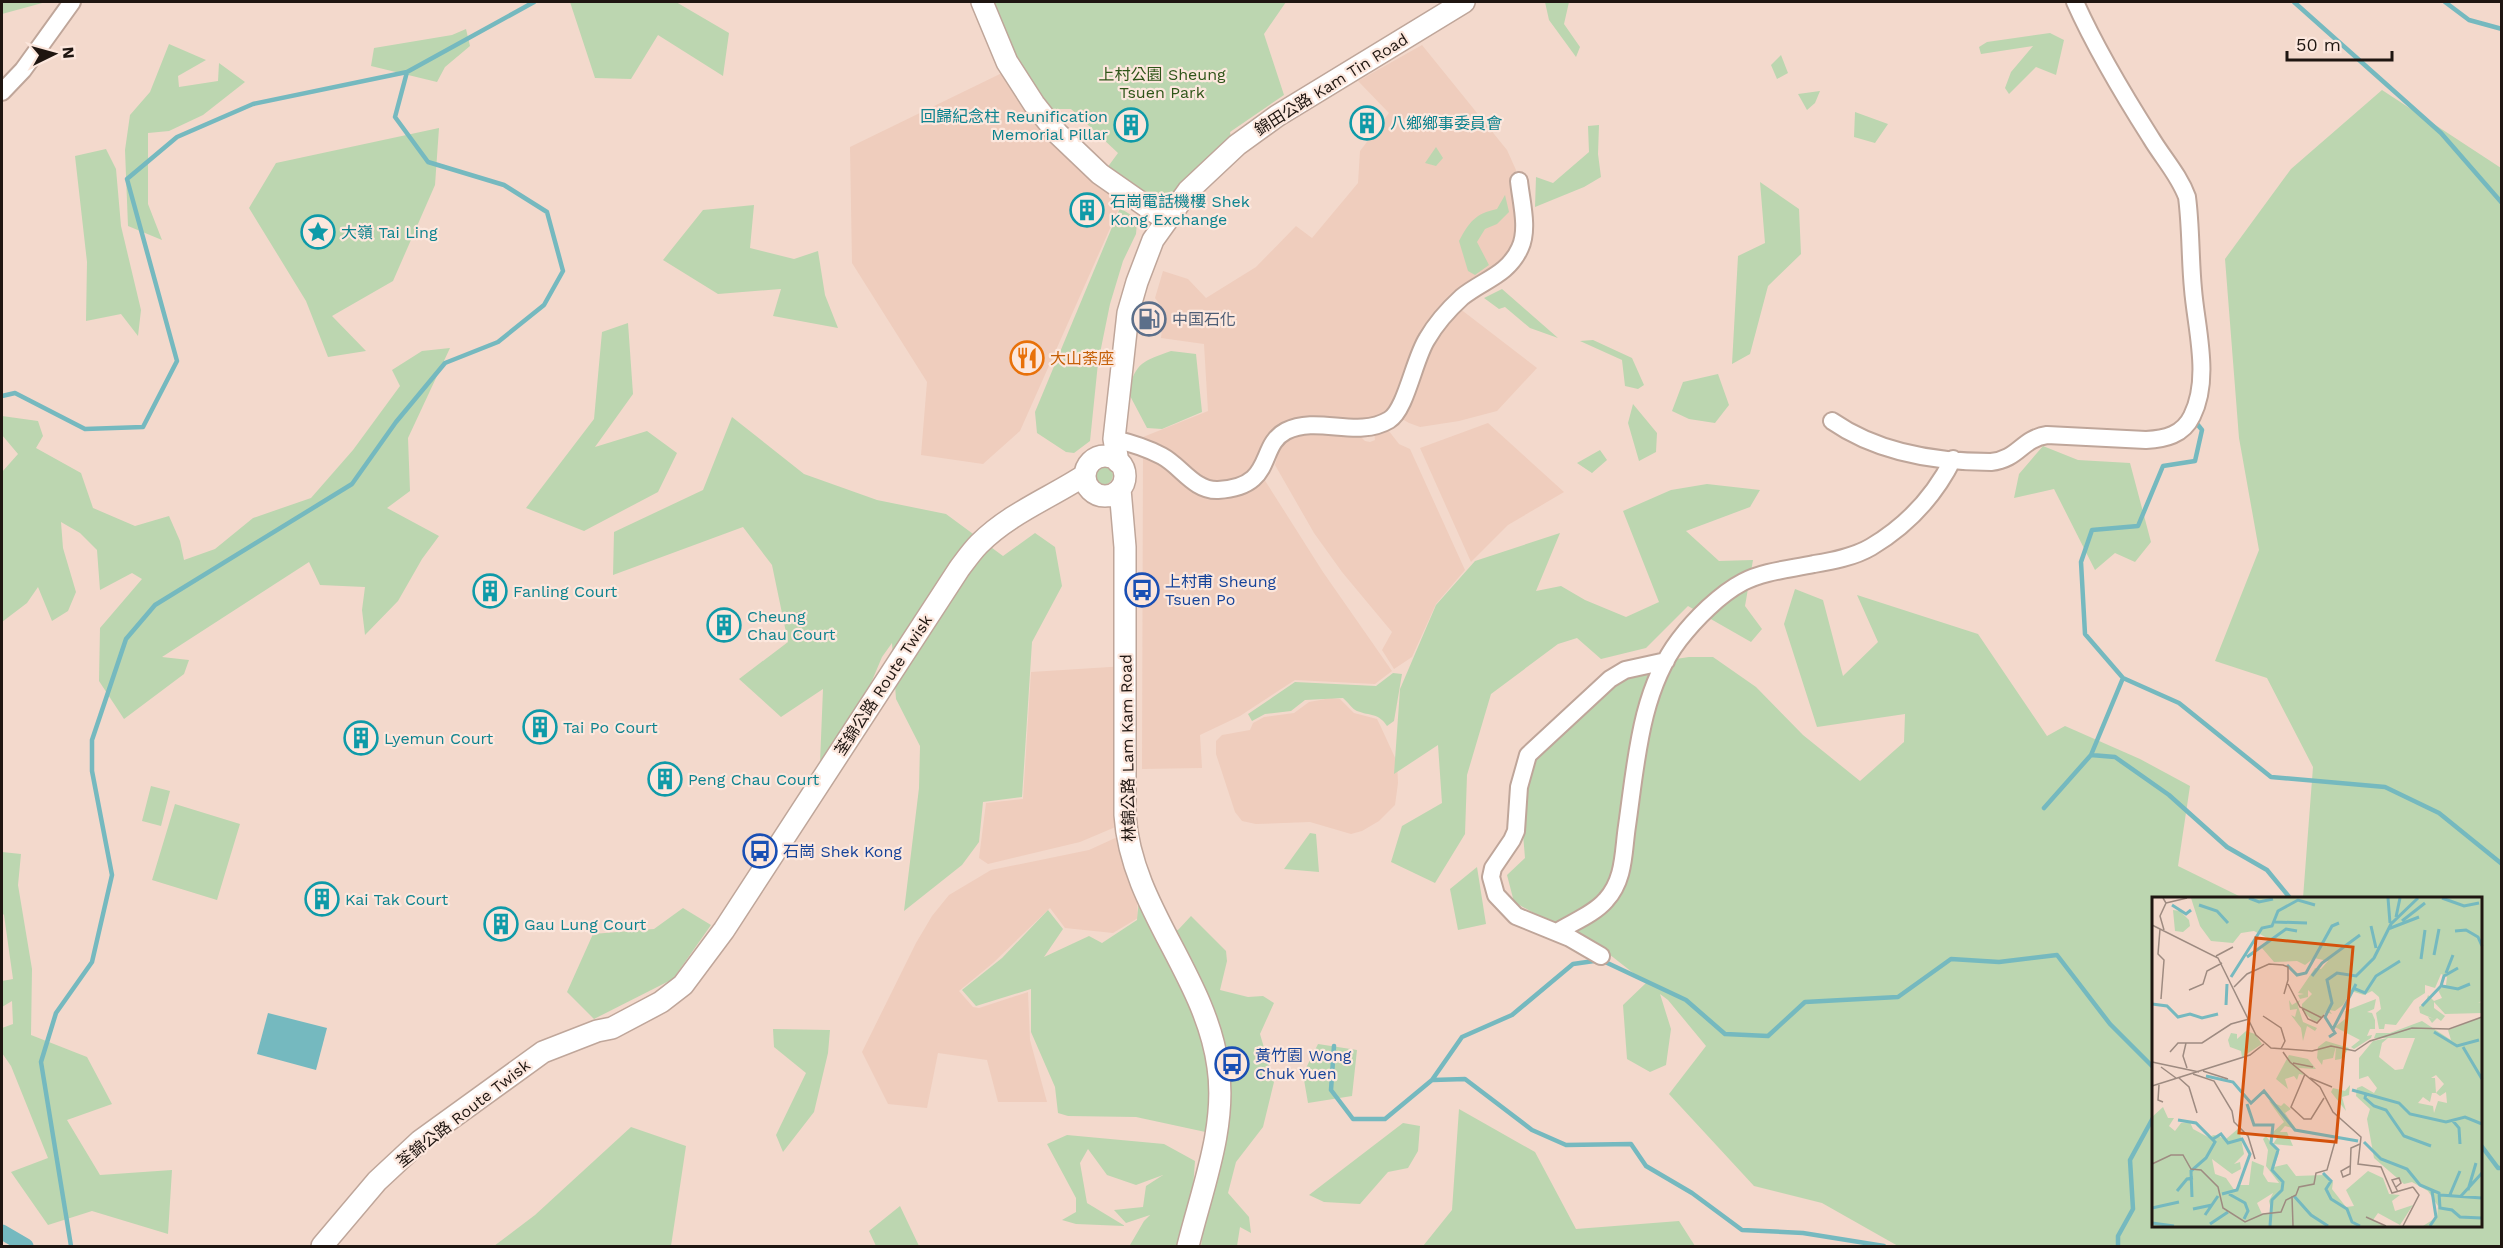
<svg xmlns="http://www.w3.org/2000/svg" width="2503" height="1248" font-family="'Work Sans','Noto Sans TC',sans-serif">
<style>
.built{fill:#efcdbd}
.green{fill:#bcd6b0}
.water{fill:#75b9bf}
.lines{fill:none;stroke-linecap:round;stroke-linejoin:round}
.stream{stroke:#75b9bf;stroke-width:4.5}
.canal{stroke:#75b9bf;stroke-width:15}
.minor-casing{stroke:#bfa69a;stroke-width:20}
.major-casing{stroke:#bfa69a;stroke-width:24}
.minor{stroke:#fff;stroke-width:16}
.major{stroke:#fff;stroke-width:21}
.labels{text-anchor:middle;stroke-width:4.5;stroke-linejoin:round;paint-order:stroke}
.park-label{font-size:16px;fill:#2f5519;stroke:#fce7dd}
.street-label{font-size:16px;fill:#1f1611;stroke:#fce7dd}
.culture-label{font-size:16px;fill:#0d838f;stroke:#fce7dd;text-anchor:start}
.service-label{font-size:16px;fill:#4e5e75;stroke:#fce7dd;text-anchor:start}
.food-label{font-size:16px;fill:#c56008;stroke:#fce7dd;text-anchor:start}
.transit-label{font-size:16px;fill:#164399;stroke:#fce7dd;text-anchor:start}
.inset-river{fill:none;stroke:#75b9bf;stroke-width:3}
.inset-road{fill:none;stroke:#9e8b81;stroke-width:1.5}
.view{fill:#d4520c;fill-opacity:0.15;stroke:#d4520c;stroke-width:3}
.inset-edge{fill:none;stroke:#1f1611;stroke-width:3}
</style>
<rect width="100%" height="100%" fill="#f3d9cc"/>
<path class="built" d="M1422,45L1507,150L1516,170L1518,238L1508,259L1468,285L1395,404L1387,413L1352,422L1298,423L1254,475L1214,487L1161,452L1143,437L1208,411L1204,344L1161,338L1164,310L1155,298L1163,271L1188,279L1206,298L1256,267L1296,226L1312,238L1358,183L1360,151L1389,113L1358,81Z
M1004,72L1124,197L1020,431L983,464L921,455L927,382L852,263L850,147Z
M1459,308L1537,368L1497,411L1459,421L1420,427L1409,423L1402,419L1403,408L1429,340Z
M1488,423L1564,492L1508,525L1471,562L1420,448Z
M1385,426L1399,444L1410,449L1465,570L1436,604L1412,657L1394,669L1382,650L1392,632L1342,572L1314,533L1275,465L1280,446L1294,434L1356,432L1365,441L1370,442L1375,440L1374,432Z
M1143,453L1212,496L1223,498L1238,494L1264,479L1323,572L1392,671L1375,684L1295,680L1240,716L1200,735L1202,768L1142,769Z
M1126,666L1125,823L1080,842L988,864L979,858L986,803L1023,799L1031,672Z
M1331,698L1340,699L1354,713L1377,719L1380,725L1397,762L1398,783L1395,805L1379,821L1362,831L1351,834L1310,822L1256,824L1242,821L1235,812L1216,754V741L1222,735L1250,730L1253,723L1264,717L1294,713L1309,702Z
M1124,834L1137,886L1134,894L1137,900L1138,918L1113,933L1065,928L1050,908L993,963L959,991L973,1007L979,1008L1028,992L1030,1040L1047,1102H998L987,1060L938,1053L927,1108L888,1104L862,1052L916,943L932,916L949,895L991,870L1089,850Z"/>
<path class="green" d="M2,2H46L2,14Z
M570,2H676L729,33L723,76L658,35L631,79L595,78Z
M991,2H1286L1264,34L1284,95L1230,132L1232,146L1167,200L1148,195L1107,168L1118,153L1071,109H1052C1024,74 1008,42 991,2Z
M1545,2H1569L1564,24L1580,47L1576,57L1549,20Z
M466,29L470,46L445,67L437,82L371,66L374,48L452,35Z
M2050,33L2064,40L2056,75L2036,67L2009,94L2005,88L2011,72L2033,46L1981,54L1979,47L1987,42Z
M169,44L206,60L178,76L179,87L218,81L219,63L245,82L203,115L169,131L148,133V204L162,240L128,226L125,150L130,115L150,92Z
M1781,55L1788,73L1777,79L1771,65Z
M2382,90L2501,168V1246H1898L1822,1203L1754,1186L1669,1094L1706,1046L1668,1000L1660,994L1671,1029L1666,1065L1650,1072L1627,1059L1623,1005L1646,983L1591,940L1550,922L1514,902L1507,875L1525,858L1521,810L1535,759L1637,665L1689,657H1713L1756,687L1803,735L1860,781L1904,742L1905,714L1817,727L1784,624L1795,589L1823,600L1843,676L1878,642L1857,595L1978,634L2047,736L2065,726L2140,759L2190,786L2178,866L2243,898H2154V1226H2480V898H2303L2313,767L2267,678L2215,661L2259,550L2239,438L2225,259L2291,169Z
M1820,91L1815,103L1807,110L1798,94Z
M1855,112L1888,124L1875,143L1854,137Z
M1599,125L1598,154L1601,177L1584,187L1535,207L1536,177L1553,183L1589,152L1588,126Z
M439,128L435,185L393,281L332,316L366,351L328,357L306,301L249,208L276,163Z
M1436,147L1443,158L1436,166L1425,163Z
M106,149L116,169L121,226L141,310L138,336L121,314L86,321L87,262L75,156Z
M1760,182L1799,209L1801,254L1768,286L1750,354L1732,364L1738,256L1765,243Z
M1505,195L1509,212L1497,224L1485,229L1477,242L1489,265L1475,275L1468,271L1459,241C1470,221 1475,214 1497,209Z
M754,205L750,248L794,259L818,251L825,295L838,328L773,316L781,289L718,294L663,260L703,210Z
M1120,208L1131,215L1137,223L1136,234L1123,261L1110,304L1098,363L1090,441L1074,453L1066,452L1037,433L1035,412Z
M1502,289L1558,338L1530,328L1505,307L1499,309L1484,298Z
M628,323L633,394L595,447L647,431L677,453L658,492L584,531L526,508L594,419L602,332Z
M1593,340L1632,358L1644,385L1638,389L1625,386L1622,360L1580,341Z
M450,348L408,438L410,491L387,508L439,536L422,559L398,601L365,635L362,610L365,587L320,585L309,562L162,657L189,660L184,674L124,719L99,681L100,628L142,579L132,573L100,590L97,550L80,533L61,522L63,548L76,592L68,611L52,621L38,587L27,603L2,622V472L18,454L2,435V416L38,421L43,436L36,448L81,473L93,508L135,526L169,516L180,541L184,560L215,549L253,518L311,498L353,450L400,386L392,370L422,351Z
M1171,351L1196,354L1202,412L1162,429L1147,428L1128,392C1136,362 1143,361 1171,351Z
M1718,374L1729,405L1715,423L1689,419L1672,411L1683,382Z
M1633,404L1657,433L1656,452L1639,461L1628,423Z
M732,417L804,474L877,500L946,514L1003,556L1035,533L1055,547L1062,586L1032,642L1022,797L983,802L979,842L962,865L904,911L919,788L920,746L896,699L892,643L882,657L866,695L820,763L823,689L781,717L739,679L788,642L772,565L743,527L613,575L614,532L703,490Z
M2043,446L2078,460L2130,463L2151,542L2135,562L2115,553L2095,570L2054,489L2014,498L2019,474Z
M1600,450L1607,460L1592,473L1577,463Z
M1093 475a10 10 0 1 1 20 0a10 10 0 1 1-20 0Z
M1707,484L1760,490L1750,507L1686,531L1719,561L1753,560L1745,606L1762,629L1751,642L1688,606L1646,648L1601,659L1577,638L1558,644L1491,694L1467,775L1465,834L1435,883L1391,862L1402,826L1442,803L1438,745L1394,774L1400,689L1436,605L1475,561L1560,533L1536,591L1561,586L1585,600L1626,617L1659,602L1623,511L1671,490Z
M1393,673L1402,674L1394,721L1387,726C1379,713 1370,716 1357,711C1352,709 1348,702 1343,698L1305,700L1291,711L1265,714L1252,721L1248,714L1295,682L1376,686Z
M151,786L170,791L161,826L142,821Z
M175,804L240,824L217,900L152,880Z
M1310,833L1316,834L1319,872L1284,869Z
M2,852L21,854L18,885L32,969L31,1035L87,1057L112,1104L67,1120L100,1175L172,1170L168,1234L92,1211L48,1225L11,1172L48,1158L11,1066L2,1053V1028L13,1024L12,1001L2,1007V981L13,979L4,915L2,913Z
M1477,867L1486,924L1458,930L1450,889Z
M1139,899L1156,927L1178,930L1191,916L1226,951L1227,961L1220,990L1248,997L1263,996L1274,1003L1260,1034L1274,1082L1263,1127L1236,1162L1228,1193L1249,1217L1251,1233L1240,1227L1237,1246H1201L1212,1175L1224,1136L1136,1117L1068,1116L1058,1113L1055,1087L1031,1032V989L976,1006L962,990L1002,958L1048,910L1063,929L1044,957L1089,936L1102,943L1137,920Z
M683,908L711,925L673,979L594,1019L567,992L593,934L654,929Z
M773,1029L830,1030L828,1053L814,1112L783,1152L776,1135L806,1073L774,1047Z
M1318,1044L1357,1050L1352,1096L1308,1103L1303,1074Z
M1459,1109L1535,1152L1576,1229L1679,1221L1695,1246H1423L1452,1210Z
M1403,1123L1420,1126L1418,1151L1408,1168L1388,1172L1360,1204L1324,1202L1309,1195Z
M631,1127L686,1146L671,1246H494L535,1215Z
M1067,1135L1164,1144L1195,1161L1193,1188L1197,1227L1184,1246L1130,1245L1144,1221L1150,1215L1126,1223L1114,1210L1143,1207L1146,1186L1163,1175L1136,1185L1107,1175L1088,1149L1080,1163L1087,1203L1125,1226L1076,1224L1062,1220L1076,1212V1198L1047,1144Z
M900,1206L919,1246H876L869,1231Z"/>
<path class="water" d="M268,1013L327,1028L316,1070L257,1054Z"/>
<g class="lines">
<path class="stream" d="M2294,2L2441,133L2502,203
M2445,2L2469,20L2502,29
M2,396L15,393L85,429L143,427L177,361L127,179L177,137L253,104L407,72
M2194,420L2202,430L2195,461L2163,466L2138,526L2092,530L2081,562L2085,634L2123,678L2179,703L2271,777L2385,787L2439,813L2502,864
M2091,755L2115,757L2169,795L2227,847L2267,870L2290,898
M2044,808L2091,755L2123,678
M1334,1046L1331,1090L1353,1119H1385L1432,1080L1462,1037L1512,1015L1573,964L1601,960L1686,1000L1725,1034L1768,1036L1805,1002L1898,997L1951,959L1999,962L2057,955L2110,1024L2154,1068
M1433,1080L1465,1079L1532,1130L1566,1145L1631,1144L1646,1166L1692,1193L1742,1230L1803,1233L1884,1246
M2480,1144L2498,1168H2502
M71,1246L41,1062L56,1013L92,962L112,875L92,771V740L126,639L155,605L352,484L396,422L445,363L498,342L544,305L563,271L547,212L504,185L428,162L395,117L407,72L534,2
M2118,1246V1236L2133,1209L2130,1160L2154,1116"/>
<path class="canal" d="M2,1232L26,1246"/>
<defs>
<path id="minor" d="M2,92L23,70L72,2
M1832,421C1878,453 1937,462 1991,462C2019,459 2021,439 2047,435L2146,440C2165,439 2183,435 2192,416C2211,378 2196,328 2193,289C2190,258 2191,227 2187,197C2179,175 2163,158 2151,138C2123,94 2096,49 2075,2
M1114,439C1131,443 1147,448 1162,456C1181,466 1194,491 1218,490C1276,487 1257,446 1286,431C1318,415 1357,439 1389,420C1406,410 1414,359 1427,339C1435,325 1450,308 1462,297C1483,280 1508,275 1520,248C1529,229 1521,201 1519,181
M1557,932C1573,922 1594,914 1606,900C1625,879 1623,852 1627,826C1636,764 1640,691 1679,640C1695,619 1720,594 1743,582C1764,571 1791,569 1814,564C1832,561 1854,557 1871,547C1908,525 1934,497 1953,459
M1601,956L1570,938L1516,916L1496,895L1491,877L1493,868L1512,840L1516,831L1519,787L1528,755L1610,679L1625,670L1666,661"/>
<path id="major" d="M982,2L1007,62L1034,104L1057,133L1100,174L1166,220
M1085 476a20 20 0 1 1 40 0a20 20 0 1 1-40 0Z
M1118,462L1114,439L1128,313L1137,282L1153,240L1188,191L1237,145L1277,116L1464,2
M1120,489L1125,547V815C1131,907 1206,976 1218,1067C1227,1126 1202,1189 1188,1246
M322,1246L377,1181L420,1141L543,1052L597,1031L612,1028L661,1002L683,985L724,930L959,569C965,561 972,551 979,544C1010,513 1050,498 1085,475"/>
</defs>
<use href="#minor" class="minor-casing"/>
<use href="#major" class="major-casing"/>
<use href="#minor" class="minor"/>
<use href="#major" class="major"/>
</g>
<defs>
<symbol id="building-ring" viewBox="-11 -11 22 22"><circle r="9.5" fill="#fce7dd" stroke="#0f9aa8" stroke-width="1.5"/><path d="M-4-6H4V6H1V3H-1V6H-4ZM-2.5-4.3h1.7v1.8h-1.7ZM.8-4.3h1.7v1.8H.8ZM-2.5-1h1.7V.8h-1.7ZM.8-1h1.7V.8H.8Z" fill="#0f9aa8"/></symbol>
<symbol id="sight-ring" viewBox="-11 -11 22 22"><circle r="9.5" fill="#fce7dd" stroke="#0f9aa8" stroke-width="1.5"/><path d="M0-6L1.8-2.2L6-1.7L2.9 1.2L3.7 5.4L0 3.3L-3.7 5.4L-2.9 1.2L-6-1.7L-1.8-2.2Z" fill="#0f9aa8"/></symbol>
<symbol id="fuel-ring" viewBox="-11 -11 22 22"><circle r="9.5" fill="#fce7dd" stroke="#5c6f8a" stroke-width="1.5"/><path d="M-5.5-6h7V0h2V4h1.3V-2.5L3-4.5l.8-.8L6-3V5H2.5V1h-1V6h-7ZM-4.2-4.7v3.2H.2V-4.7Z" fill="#5c6f8a"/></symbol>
<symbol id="restaurant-ring" viewBox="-11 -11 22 22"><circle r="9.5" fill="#fce7dd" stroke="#e8710a" stroke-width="1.5"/><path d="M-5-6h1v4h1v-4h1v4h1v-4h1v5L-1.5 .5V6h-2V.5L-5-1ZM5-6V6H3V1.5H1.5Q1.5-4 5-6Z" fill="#e8710a"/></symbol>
<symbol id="bus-ring" viewBox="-11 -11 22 22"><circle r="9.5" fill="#fce7dd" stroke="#1a4fb4" stroke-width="1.5"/><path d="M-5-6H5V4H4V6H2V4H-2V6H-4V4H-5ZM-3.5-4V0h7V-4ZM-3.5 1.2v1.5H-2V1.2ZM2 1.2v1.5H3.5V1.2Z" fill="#1a4fb4"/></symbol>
</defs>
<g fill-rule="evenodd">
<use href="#building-ring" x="1348" y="104" width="38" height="38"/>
<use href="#building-ring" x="1112" y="106" width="38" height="38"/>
<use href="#building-ring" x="1068" y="191" width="38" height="38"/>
<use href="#sight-ring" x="299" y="213" width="38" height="38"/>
<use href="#fuel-ring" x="1130" y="300" width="38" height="38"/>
<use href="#restaurant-ring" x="1008" y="339" width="38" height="38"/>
<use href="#bus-ring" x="1123" y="571" width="38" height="38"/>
<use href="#building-ring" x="471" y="572" width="38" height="38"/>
<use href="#building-ring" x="705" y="606" width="38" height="38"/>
<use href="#building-ring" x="521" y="708" width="38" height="38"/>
<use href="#building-ring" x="342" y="719" width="38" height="38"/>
<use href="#building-ring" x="646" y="760" width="38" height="38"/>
<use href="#bus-ring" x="741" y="832" width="38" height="38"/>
<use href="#building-ring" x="303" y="880" width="38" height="38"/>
<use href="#building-ring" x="482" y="905" width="38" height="38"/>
<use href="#bus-ring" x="1213" y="1045" width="38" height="38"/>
</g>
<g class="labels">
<g class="park-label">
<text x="1162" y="80">上村公園 Sheung<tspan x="1162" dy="18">Tsuen Park</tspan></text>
</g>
<g class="street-label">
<text transform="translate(1331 84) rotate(-32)" y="6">錦田公路 Kam Tin Road</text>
<text transform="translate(883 685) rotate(-57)" y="6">荃錦公路 Route Twisk</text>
<text transform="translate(1127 748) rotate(-91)" y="6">林錦公路 Lam Kam Road</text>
<text transform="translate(463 1113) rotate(-38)" y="6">荃錦公路 Route Twisk</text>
</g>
<g class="culture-label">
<text x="1108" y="122" text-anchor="end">回歸紀念柱 Reunification<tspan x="1108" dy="18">Memorial Pillar</tspan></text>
<text x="1390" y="129">八鄉鄉事委員會</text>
<text x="1110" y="207">石崗電話機樓 Shek<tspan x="1110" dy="18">Kong Exchange</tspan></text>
<text x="341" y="238">大嶺 Tai Ling</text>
<text x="513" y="597">Fanling Court</text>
<text x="747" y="622">Cheung<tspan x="747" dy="18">Chau Court</tspan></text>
<text x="563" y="733">Tai Po Court</text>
<text x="384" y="744">Lyemun Court</text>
<text x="688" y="785">Peng Chau Court</text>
<text x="345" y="905">Kai Tak Court</text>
<text x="524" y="930">Gau Lung Court</text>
</g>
<g class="service-label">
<text x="1172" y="325">中国石化</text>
</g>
<g class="food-label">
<text x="1050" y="364">大山荼座</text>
</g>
<g class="transit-label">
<text x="1165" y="587">上村甫 Sheung<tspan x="1165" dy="18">Tsuen Po</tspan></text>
<text x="783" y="857">石崗 Shek Kong</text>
<text x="1255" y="1061">黃竹園 Wong<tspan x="1255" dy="18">Chuk Yuen</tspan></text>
</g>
</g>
<g transform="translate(2152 897)">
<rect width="330" height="330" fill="#f3d9cc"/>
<path d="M39,1H330V104L326,106L330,105V116L293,117L282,105V111L293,119L289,124L285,121L280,126L276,120L282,122L268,116L267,110L274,105L276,98L282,104L290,101L286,93L294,88L295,80L289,77L283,91L273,88V96L262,103L244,128L233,127L232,132H227L224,116L229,112L227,100L220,94L212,98L199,94L191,108L183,114L177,113L180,117L174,115L165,125L160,123L150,113V107L160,97L156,93V100L148,102L146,98L152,97L146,96L163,71L169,72L176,64L162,61L153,68L145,64L122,65L110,51L117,42L102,34L89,36L81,46L59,44L48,29ZM21,13L28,14L37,23L38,29L31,35L23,34ZM224,102L222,112L215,115L220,116L223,123V132H218L215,139L220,138L219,141L202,152L199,150L208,143L183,130L193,122V114ZM137,103L140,108L148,103L146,109L151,125L165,131L163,134L155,129L151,144L149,131L139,118L143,120L145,112L138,113ZM330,120V329H271L285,320L286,309L276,294L260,285L252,287L222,261L215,222L218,212L204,199L205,191L210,189L222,196L225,191L216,179L207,182V161L221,144L236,141L230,146L227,160L243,173L251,172L263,141H222L224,136H238L270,124L299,143L296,133ZM284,178L292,187L284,196L288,199L294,195L295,206L286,204L282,216L281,209L266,206L271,200L278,205L280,196H284L283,181H279ZM94,134L103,137L110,147L90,160L89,154L78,150L76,143L79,136L85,137V142ZM174,144L197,151L189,162L183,163L184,149L181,161L171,163L170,168L165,161L166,150ZM137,158L156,162L164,172L147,171L152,178L147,177L145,183L142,179L133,182L136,192L124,182ZM198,188L197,198L190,200L194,214L179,195L181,191L193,194ZM117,204L129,209L132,206L139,212L133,216L144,232L133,229L128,235H135L141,249L121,247L125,241L120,236L132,225ZM11,210L16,221H22L17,229L23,234L29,226L38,225L41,232L56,240L62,238L74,242L87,231L92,257L82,267L88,265L89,272L80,277L60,262L63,277L74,281L83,294L86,288H97L100,264L112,269L111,277L116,285L127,286L114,269L116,253L111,242L114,239L127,256L122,270L135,267L144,279L172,278L181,285L180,292L194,310L202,309L194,293L216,274L231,281L237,297L248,298L240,304L243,314L261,308L248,328L226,316L221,323L232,329H0V220ZM121,296L117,304L120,316L110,317L105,306Z" fill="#bcd6b0" fill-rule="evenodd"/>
<path class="inset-river" d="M97,1L107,5L121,2M236,1L238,26M290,1L312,9L327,6M20,8L34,17L39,13M47,8L65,14L76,26M244,20L248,1M250,24L273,6M123,25L155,26M219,29L224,51M236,32L267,20M303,34L314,33L326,40L330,49M282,58L287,32M95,60L134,32L145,34M269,62L273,33M135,68L145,78L154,76L180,29L187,26M294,76L301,58M160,79L170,66L208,38M79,80L110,31L120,29L126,14L146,3L163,8M290,89L306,92L318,87M201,91L213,96L224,79L248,64M0,107L15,109L26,120L38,117L50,121L66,117M74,108L75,87M270,109L289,89L292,79L306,71M181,132L204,87M282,135L305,149L327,143M177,140L183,136L173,120L180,106L175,83L185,76L204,79L222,61L239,27L266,1M311,150L330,182M54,179L81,185L99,206L112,194L143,233L206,244M200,193L247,206L258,217L294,225L313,220L330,227M214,197L213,201L222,209L234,213L252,239L279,249M95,207L102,228H121L119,246L126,253L120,273L131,285L130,293L120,303L118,329M26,223L44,226L63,245L54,261L39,274L40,300M301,224L307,231L308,247M61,242L69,237L76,246L90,242L98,257L85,293L70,297M212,245L229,262L255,272L268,288L287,296L288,311L300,313L308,320L330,321M171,276L179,284L174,292L179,302L195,312L200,325L208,329M316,293L324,266M25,294L35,282L41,281M77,297L93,306L96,314L92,322M288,298L330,301M142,299L159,318L176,329M309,299L330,276M297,300L308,274M0,311L27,305M41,312L60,308M53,318L66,299M0,326L22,329M58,327L76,315M278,329L284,320L280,294"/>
<path class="inset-road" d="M11,1L14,6L8,19L12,33M14,6L35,1M0,28L66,61L104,138L119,151L160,154L179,149L203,154L218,144L260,131L297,132L330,120M8,32L6,57L12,63L9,102M64,59L81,50M136,87L148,110L170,121M82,90L95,77L117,67L131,68L136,70V83L132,97M37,93L51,87L55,74L70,66M150,111L156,122L165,126L172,118M111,119L129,131L133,144L129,152M34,146L31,159L35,171M18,155L26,146H50L79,127L97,122M131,155L138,165L168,190L181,215L209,240L206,267L229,270L240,296L261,290M0,165L47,175M141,166L161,170M9,170L24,181M51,174L76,182M41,177L62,184L80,214L82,225L96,239L103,262M153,177L139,210L152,222H159L172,201M27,181L37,190L45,216M158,181L180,190M7,188L6,203L11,205M0,189L98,158L112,147M0,267L19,258H31L39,272L49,273L66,290L71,311L93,325L111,317L129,315L134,303L144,298L147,290L162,287L164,276L175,273L184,241M198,269L189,274L191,280L198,277L199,251L208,247M244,290L249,286L247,281L240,283L246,295M140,299L141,329M214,320L234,329M251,329L267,298L261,290"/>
<path class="view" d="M104,41L201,50L184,245L87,236Z"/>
<rect width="330" height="330" class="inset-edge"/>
</g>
<rect width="2503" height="1248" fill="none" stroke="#1f1611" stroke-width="6"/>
<g transform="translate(54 54) rotate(85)" stroke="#fce7dd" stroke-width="4.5" paint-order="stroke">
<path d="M0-4.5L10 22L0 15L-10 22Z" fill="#1f1611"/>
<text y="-9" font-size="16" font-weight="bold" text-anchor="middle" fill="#1f1611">N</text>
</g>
<path d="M2287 51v9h105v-9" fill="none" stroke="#1f1611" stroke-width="3"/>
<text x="2296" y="51" font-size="18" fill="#1f1611" stroke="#fce7dd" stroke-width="4.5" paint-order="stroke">50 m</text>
</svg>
